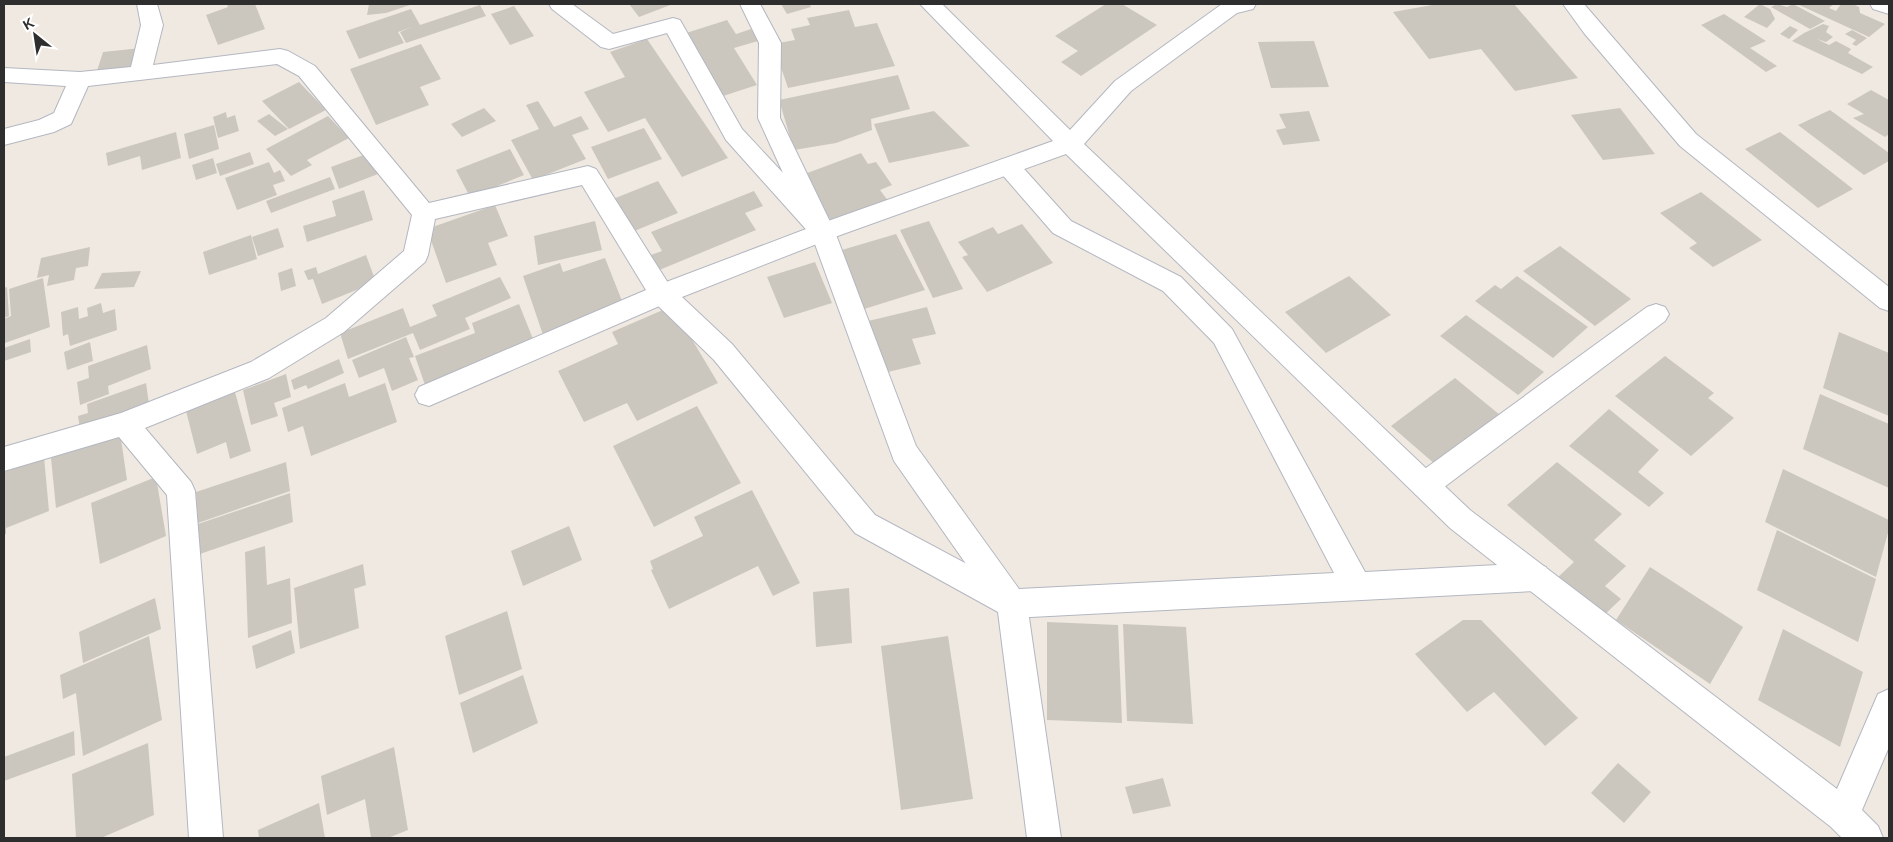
<svg xmlns="http://www.w3.org/2000/svg" width="1893" height="842" font-family="Arial,sans-serif">
<style>
.building{fill:#cbc7bf}
.lines{fill:none;stroke-linecap:round;stroke-linejoin:round}
.street-casing{stroke:#b4b7c1;stroke-width:2}
.secondary-casing{stroke:#b4b7c1;stroke-width:2}
.street{fill:#fff;fill-rule:evenodd}
.secondary{fill:#fff;fill-rule:evenodd}
</style>
<rect width="100%" height="100%" fill="#efe9e1"/>
<path class="building" d="M227,4H255L265,29L218,45L206,15L228,7Z
M369,4H413L386,13L367,15Z
M629,4H673L639,17Z
M781,4H810L811,7L787,14Z
M1106,4H1122L1157,25L1081,76L1061,62L1078,51L1055,36Z
M1438,4H1514L1578,78L1515,91L1481,49L1429,59L1393,12Z
M1760,4L1770,9L1775,19L1767,28L1744,17Z
M1777,4L1787,7L1793,4L1825,21L1810,29L1771,7Z
M1797,4H1834L1829,8L1836,11L1841,4H1853L1859,7L1860,13L1885,24L1869,37Z
M480,5L486,16L406,43L400,32L412,27L398,32L404,43L359,59L346,31L411,9L420,25Z
M514,6L534,36L510,45L491,14Z
M849,10L855,27L877,23L895,66L788,88L773,44L795,40L791,29L810,25L807,18Z
M1724,14L1766,41L1750,48L1777,66L1766,72L1701,25Z
M727,20L736,34L751,29L758,41L734,48L757,85L720,97L683,34Z
M1823,24L1829,26L1826,32L1833,37L1826,42L1817,39L1829,45L1836,41L1851,49L1848,53L1873,67L1862,74L1792,41L1804,33Z
M1790,26L1798,30L1789,39L1780,34Z
M1852,30L1867,38L1856,46L1852,44L1856,40L1845,34Z
M647,39L728,158L682,177L645,118L608,132L584,92L625,77L610,52Z
M1314,41L1329,87L1271,88L1258,42Z
M421,44L441,79L420,87L429,105L376,125L350,69Z
M141,48L137,69L96,74L103,52Z
M898,75L910,109L871,119L872,130L836,143L794,150L779,100Z
M299,82L326,110L289,129L262,101Z
M1871,90L1889,100V134L1885,137L1853,118L1864,114L1847,104Z
M538,101L554,127L581,116L589,129L572,135L586,159L533,180L511,140L539,129L526,105Z
M484,108L496,121L462,137L451,124Z
M1620,108L1655,154L1603,160L1571,115Z
M1830,110L1889,153V161L1864,175L1798,125Z
M934,111L970,146L889,163L874,124Z
M1309,111L1320,141L1283,145L1276,130L1286,128L1279,114Z
M226,112L227,118L235,115L239,131L218,138L213,117Z
M269,114L288,129L275,136L257,121Z
M328,116L349,138L307,160L312,165L291,176L266,149Z
M214,125L219,149L189,159L184,134Z
M644,128L662,159L608,179L591,147Z
M176,132L181,158L142,170L140,156L108,166L106,153Z
M1780,132L1853,189L1818,208L1745,149Z
M510,149L524,175L470,197L456,170Z
M250,152L254,164L220,176L216,164Z
M369,153L378,174L339,189L331,167Z
M861,153L868,164L876,162L892,185L880,190L889,202L833,224L802,175Z
M213,158L217,173L196,180L192,165Z
M269,162L274,173L280,170L285,181L273,185L277,195L237,210L225,178Z
M330,177L335,189L271,213L266,201Z
M658,181L678,213L632,232L613,199Z
M364,190L373,220L307,242L303,226L336,216L332,201Z
M754,191L763,206L745,213L756,230L657,271L648,256L662,251L651,232Z
M1701,192L1762,240L1713,267L1689,248L1697,243L1660,213Z
M495,205L508,236L488,243L497,265L446,283L427,229Z
M595,221L602,250L538,265L534,236Z
M929,221L963,289L933,298L900,230Z
M1022,224L1053,263L987,292L962,257L968,255L958,242L993,227L998,234Z
M278,228L284,247L258,256L252,237Z
M896,234L925,290L861,310L835,252Z
M251,235L257,259L209,275L203,252Z
M1560,246L1631,299L1595,326L1523,271Z
M90,247L88,266L76,268L74,280L47,286L49,275L37,278L41,258Z
M366,255L376,282L322,304L313,279L308,280L304,271L316,267L318,274Z
M605,258L624,306L543,335L523,276L560,263L563,272Z
M815,262L832,303L784,318L767,277Z
M292,268L296,286L281,291L278,273Z
M141,271L134,287L94,289L102,273Z
M1349,276L1391,315L1326,353L1285,312Z
M1517,276L1588,327L1553,358L1475,301L1495,285L1501,289Z
M500,277L511,298L465,318L470,329L420,350L413,333L348,359L340,333L403,308L410,327L437,316L432,305Z
M43,278L50,327L5,343L4,319L11,316L9,289Z
M7,287L9,316L4,318V288Z
M101,303L103,313L115,309L117,330L70,346L68,334L63,336L61,312L78,307L79,319L88,316L87,308Z
M519,304L535,344L426,388L415,356L475,333L472,323Z
M672,306L718,383L637,421L627,403L584,422L558,371L618,344L612,332Z
M927,307L936,334L912,339L921,364L884,373L868,321Z
M1466,315L1544,372L1518,395L1440,336Z
M1839,332L1889,353V416L1823,388Z
M406,337L414,357L409,358L418,380L392,391L384,368L359,378L352,360Z
M30,339L31,352L4,361V348Z
M90,342L93,361L67,370L64,352Z
M147,345L151,369L108,386L109,394L80,405L77,382L89,378L88,366Z
M1665,356L1714,393L1708,398L1734,418L1691,456L1615,396Z
M339,359L344,373L308,389L306,385L294,390L291,380Z
M286,374L291,397L274,403L278,416L251,425L243,390Z
M1455,378L1500,415L1436,465L1391,426Z
M146,383L149,404L80,429L78,416L88,413L87,404Z
M345,383L349,397L385,383L397,422L311,456L303,426L288,432L282,408Z
M235,392L251,451L230,459L226,442L197,454L186,411Z
M1820,394L1889,424V488L1803,449Z
M697,406L741,483L654,527L613,446Z
M1609,409L1659,450L1638,472L1664,493L1649,507L1569,446Z
M120,432L127,480L56,508L51,458Z
M44,457L49,511L6,528V534L4,535V472Z
M286,462L290,491L198,523L196,492Z
M1557,462L1622,514L1594,540L1626,566L1605,586L1621,599L1601,618L1556,579L1574,562L1507,505Z
M1783,469L1889,520V529L1876,577L1765,522Z
M156,477L166,536L100,564L91,503Z
M752,490L800,583L773,596L758,566L669,609L651,570L653,569L650,561L703,536L694,517Z
M290,493L293,522L197,555L195,525Z
M569,526L582,560L523,586L511,551Z
M1777,530L1876,579L1858,642L1757,590Z
M265,546L267,585L290,578L292,623L248,638L245,552Z
M363,564L366,585L354,589L359,628L300,649L294,588Z
M1650,567L1743,627L1710,684L1616,620Z
M849,588L852,643L816,647L813,592Z
M155,598L161,629L83,663L79,632Z
M507,611L522,669L459,695L445,636Z
M1463,620H1481L1578,718L1545,746L1494,692L1467,712L1415,654Z
M1047,622L1118,625L1122,723L1047,720Z
M1123,624L1186,627L1193,724L1127,721Z
M1783,629L1863,672L1840,747L1758,700Z
M291,630L295,653L256,669L252,646Z
M149,636L162,720L83,756L76,693L63,699L60,675Z
M948,636L973,799L901,810L881,646Z
M523,675L538,723L473,753L460,703Z
M74,731L75,755L4,781V757Z
M148,743L154,815L101,838H76L72,774Z
M394,747L408,830L388,838H371L365,799L327,815L321,776Z
M1618,763L1651,792L1624,823L1591,793Z
M1163,778L1171,806L1133,814L1125,787Z
M319,803L325,838H259L258,830Z"/>
<g class="lines">
<defs>
<path id="street" d="M137,4H157L163,25L153,65L280,49L288,51L315,66L429,203L588,166L596,169L675,294L671,301L429,406L419,403L415,395L419,387L646,290L582,185L435,219L428,255L425,262L344,332L269,378L145,428L191,482L195,491L223,838H189L167,495L119,437L4,471V447L121,413L251,362L326,318L404,251L412,215L299,76L277,64L88,86L71,124L54,132L4,145V129L39,120L54,113L66,86L4,82V68L80,72L131,67L141,25Z
M549,4H572L613,34L673,18L680,20L742,129L783,173L758,118L759,43L740,4H760L781,43L780,118L835,232L916,446L1019,589L1334,573L1214,343L1163,291L1053,233L1000,172L996,166L1000,160L1008,158L1016,160L1071,221L1181,277L1232,329L1365,572L1535,563L1546,567L1550,577L1546,587L1535,591L1012,618L1001,614L894,461L812,236L726,140L667,33L609,49L601,47L552,9Z
M1563,4H1584L1696,134L1889,287V311L1880,308L1680,146L1584,33Z
M1656,304L1665,307L1669,314L1665,321L1435,494L1425,498L1415,494L1411,485L1415,476L1647,307Z"/>
<path id="secondary" d="M920,4H942L1070,130L1115,81L1222,4H1256L1253,9L1237,13L1131,91L1084,144L1470,510L1837,789L1878,694L1889,689V747L1862,810L1878,826L1883,838H1842L1831,827L1450,528L1066,154L832,238L682,297L732,344L875,515L1023,594L1027,604L1061,838H1027L998,612L855,533L714,360L653,301L649,294L653,287L814,226L1053,141Z
M1870,4H1889V14L1873,9Z"/>
</defs>
<use href="#street" class="street-casing"/>
<use href="#secondary" class="secondary-casing"/>
<use href="#street" class="street"/>
<use href="#secondary" class="secondary"/>
</g>
<rect width="1893" height="842" fill="none" stroke="#2e2e2e" stroke-width="10"/>
<g transform="translate(35 35) rotate(330)" stroke="#ffffff" stroke-width="4" paint-order="stroke">
<path d="M0-4L9 19L0 12L-9 19Z" fill="#2e2e2e"/>
<text y="-8" font-size="14" font-weight="bold" text-anchor="middle" fill="#2e2e2e">K</text>
</g>
</svg>
